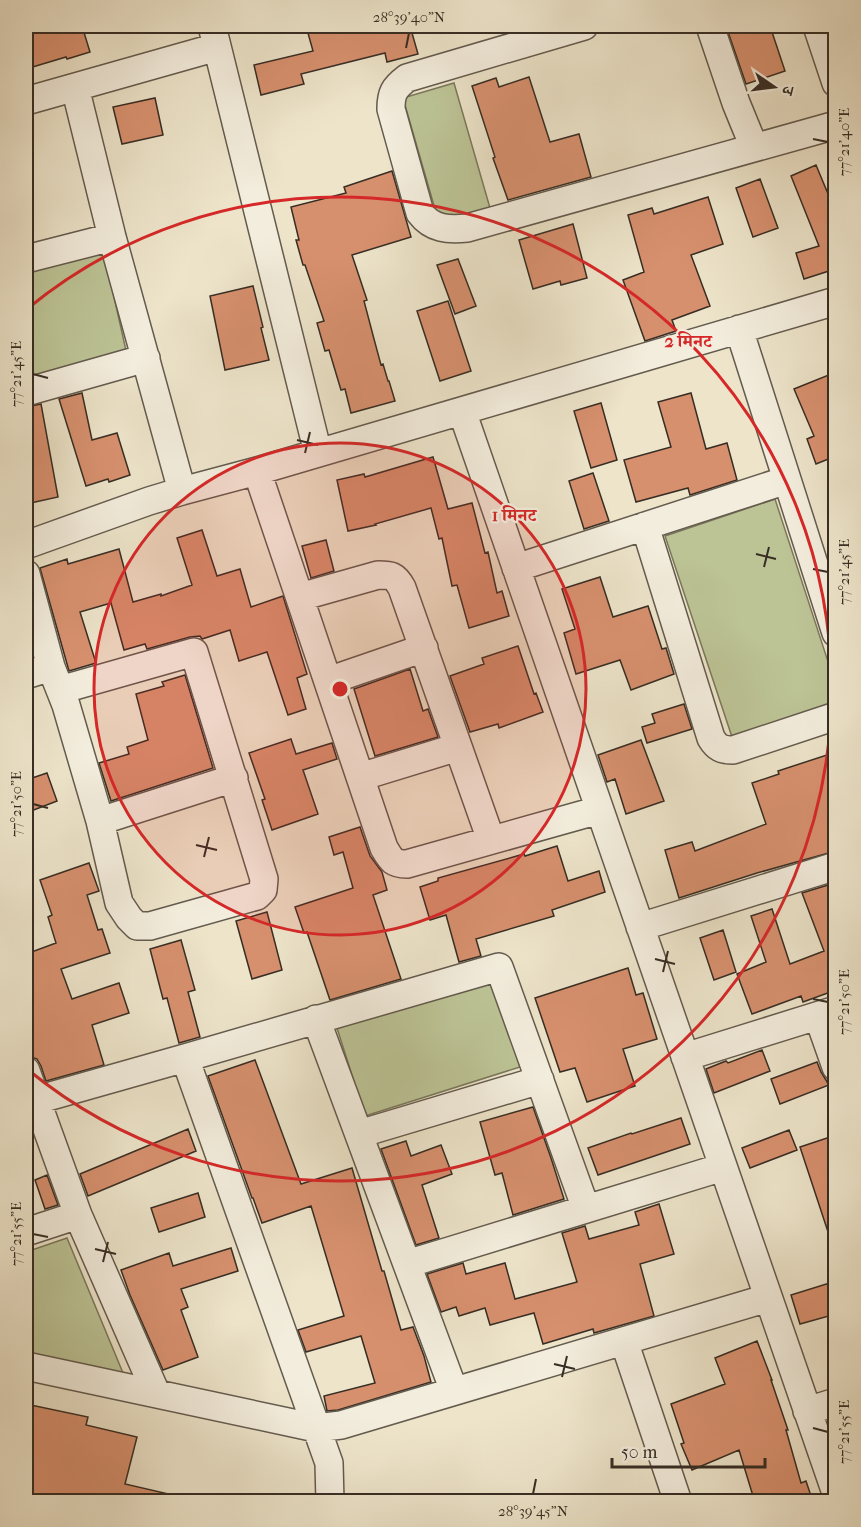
<svg xmlns="http://www.w3.org/2000/svg" width="861" height="1527" font-family="'IM FELL French Canon','Noto Serif Devanagari',serif">
<style>
.green{fill:#bcc395;stroke:#7a785c;stroke-width:1.5}
.building{fill:#d7906e;stroke:#372d24;stroke-width:1.5}
.lines{fill:none;stroke-linecap:round;stroke-linejoin:round}
.minor-casing{stroke:#645b4e;stroke-width:30}
.minor{stroke:#f3eddd;stroke-width:27}
.ticks{fill:none;stroke:#372d24;stroke-width:2}
.ring{fill:none;stroke:#d62828;stroke-width:3}
.centre{fill:#d62828;stroke:#f3eddd;stroke-width:3}
.ring-label{font-size:18px;text-anchor:middle;font-weight:bold;fill:#d62828;stroke:#f3eddd;stroke-width:4.5;stroke-linejoin:round;paint-order:stroke}
.neatline{fill:none;stroke:#372d24;stroke-width:2}
.ticks-label{font-size:15px;text-anchor:middle;fill:#372d24}
</style>
<rect width="100%" height="100%" fill="#ede4ca"/>
<filter id="stains"><feTurbulence type="fractalNoise" baseFrequency=".00333" numOctaves="4"/><feColorMatrix values="0 0 0 0 .2 0 0 0 0 .09 0 0 0 0 .02 0 0 0 .5 -.17"/></filter>
<radialGradient id="worn" r=".72"><stop offset=".6" stop-color="#630" stop-opacity="0"/><stop offset="1" stop-color="#630" stop-opacity=".3"/></radialGradient>
<path class="green" d="M454,83L490,208L439,223L403,98Z
M104,252L127,355L26,379V270Z
M775,499L835,683V702L732,737L665,536Z
M493,979L520,1067L365,1116L337,1028Z
M67,1238L128,1385L26,1366V1252Z"/>
<path class="building" d="M26,26H82L90,52L67,59L66,57L26,69Z
M306,26H410L418,54L387,62L385,53L301,74L304,84L261,95L254,65L313,51Z
M726,26H770L785,71L746,84Z
M529,77L550,142L579,134L591,177L508,200L493,158L495,157L472,86L496,78L499,87Z
M155,98L163,135L122,144L113,107Z
M816,165L836,213L835,285L829,271L804,279L796,253L819,246L791,176Z
M392,171L411,237L352,255L367,300L364,301L374,339L381,365L383,364L388,381H389L395,401L351,413L345,389L341,390L329,350L325,351L317,323L324,321L305,265H303L296,240H299L291,207L346,193L344,187Z
M760,179L778,228L753,237L736,188Z
M708,197L723,244L691,255L710,306L672,320L676,331L645,341L623,280L644,272L628,215L652,208L654,214Z
M573,224L587,278L561,285L560,281L533,289L519,240Z
M458,259L476,306L455,314L437,265Z
M253,286L263,327L261,328L269,360L225,370L210,296Z
M448,301L471,371L440,381L417,311Z
M836,372V456L816,464L807,439L814,436L794,389Z
M82,393L92,440L117,433L130,475L109,482L108,479L86,486L59,399Z
M691,393L706,449L727,443L737,480L690,495L688,488L636,502L624,460L671,447L658,402Z
M601,403L617,460L591,468L574,411Z
M41,404L58,497L26,504V407Z
M433,457L448,509L472,503L485,553L488,552L497,593L502,591L509,616L469,628L457,585L452,586L442,538L439,539L431,508L375,524L376,525L348,531L337,480L364,474L365,477Z
M593,473L609,521L584,529L569,481Z
M202,530L217,576L240,569L251,607L283,596L307,674L297,678L306,709L288,715L267,652L239,661L230,630L202,639L200,636L190,637L147,649L145,644L124,650L111,603L80,612L96,663L69,671L40,568L67,559L68,564L119,549L133,602L161,594V596L192,585L177,538Z
M326,540L334,571L311,578L302,546Z
M600,577L613,617L648,606L662,649L666,648L674,674L631,690L620,660L576,674L564,633L575,629L562,589Z
M518,646L534,694L536,693L543,712L499,728L498,724L470,732L450,676L484,664L482,658Z
M410,669L423,711L428,709L438,737L375,756L354,689Z
M185,675L213,768L111,801L99,763L129,754L127,747L148,740L136,694L164,686L162,682Z
M684,704L692,729L647,743L642,727L655,723L652,714Z
M291,739L296,754L332,743L337,759L303,770L318,814L272,830L262,800L265,799L249,753Z
M641,740L664,801L626,814L615,779L607,782L598,755Z
M836,752V851L757,873L679,898L665,850L692,842L695,851L766,824L752,783L779,774L778,771Z
M47,773L57,801L26,813V780Z
M360,827L370,856L382,872L387,890L373,895L401,979L330,1000L307,932L304,933L295,907L353,888L343,852L334,855L329,837Z
M557,846L568,881L599,871L605,892L552,910L554,916L476,939L481,956L459,962L446,915L430,920L420,887L438,881V878L524,854L525,856Z
M89,863L99,891L87,895L98,930L102,929L110,953L61,969L72,999L119,983L129,1013L92,1025L104,1065L46,1081L41,1066L37,1059L29,1056H26V954L56,943L48,917L52,915L40,880Z
M828,885L836,907V990L803,1002L801,996L752,1014L737,974L766,962L751,916L772,909L790,964L824,951L802,893Z
M267,912L282,970L252,979L236,921Z
M723,930L736,972L714,980L700,938Z
M181,940L195,990L188,992L200,1037L179,1043L167,998L163,999L150,949Z
M628,968L636,995L643,993L657,1039L623,1049L635,1086L587,1102L575,1068L560,1072L535,998Z
M762,1050L770,1071L714,1093L706,1069L726,1061L728,1063Z
M255,1060L301,1184L352,1168L382,1271H384L401,1330L413,1327L424,1356L431,1382L338,1410L327,1411L324,1396L375,1383L361,1336L306,1352L298,1330L344,1316L311,1206L262,1223L253,1198H252L208,1076Z
M817,1062L821,1072L829,1085L780,1104L771,1079Z
M533,1107L551,1158L564,1199L513,1215L502,1173L495,1175L480,1122Z
M681,1118L690,1144L598,1175L588,1148L631,1133L632,1134Z
M188,1129L196,1151L88,1196L80,1174Z
M789,1130L797,1150L750,1168L742,1148Z
M836,1135V1247H833L800,1147Z
M406,1141L411,1156L441,1145L452,1174L422,1185L439,1238L416,1245L381,1149Z
M47,1175L58,1205L45,1209L35,1180Z
M198,1193L205,1217L159,1232L151,1208Z
M659,1204L674,1254L640,1264L654,1316L594,1333L593,1329L543,1344L534,1313L490,1325L485,1308L459,1316L456,1307L441,1312L427,1274L463,1263L466,1274L505,1263L515,1299L577,1282L562,1233L585,1226L589,1239L639,1225L635,1212Z
M231,1248L238,1271L181,1289L188,1307L181,1310L198,1357L163,1370L130,1295L121,1270L169,1253L173,1266Z
M836,1281V1314L800,1324L791,1295Z
M757,1341L772,1380H771L788,1430H786L801,1483L806,1481L813,1502H758L756,1495L753,1496L739,1450L692,1470L681,1444L684,1443L671,1404L725,1384L715,1358Z
M26,1404L88,1417L86,1425L137,1437L125,1484L173,1495L172,1502H26Z"/>
<g class="lines">
<defs>
<path id="minor" d="M212,26L318,453
M584,26L407,78C394,88 391,93 391,109L420,213C432,229 448,230 467,228L836,125
M710,26L736,103L754,147
M817,26L836,83
M75,87L112,237L182,491
M26,101L217,47
M26,259L112,237
M739,329L836,633
M26,392L146,358
M462,411L836,1493
M257,471L384,848C391,860 393,864 407,864L599,810
M645,526L711,738C717,748 722,750 733,750L836,716
M26,545L149,501L182,491L257,471L836,301
M516,568L787,480
M26,574L51,667L66,705L100,821L119,903L129,918L137,926H150L257,896L263,890L264,879L194,652L60,690
M300,597L378,575C391,575 395,575 402,588L491,840
M26,675L51,667
M328,681L424,648
M360,777L458,747
M100,821L234,778
M640,927L836,866
M818,1016L836,1067
M316,1019L454,1391
M685,1057L836,1010
M185,1058L329,1463L330,1502
M26,1071L78,1215L156,1393
M26,1103L185,1058L499,967L586,1209
M359,1134L540,1080
M26,1232L78,1215
M407,1264L723,1167
M624,1341L678,1502
M26,1366L316,1428L341,1425L768,1298
M807,1411L836,1402"/>
</defs>
<use href="#minor" class="minor-casing"/>
<use href="#minor" class="minor"/>
</g>
<path class="ticks" d="M406,48L409,33M813,139L828,142M33,374L48,378M297,440L318,445M305,453L310,432M756,554L776,559M764,567L769,547M813,569L828,572M33,804L48,808M196,845L217,850M204,857L209,837M655,959L675,964M663,972L668,951M813,999L828,1002M33,1234L48,1237M95,1249L116,1254M103,1262L108,1242M554,1364L575,1369M562,1377L567,1356M813,1428L828,1432M533,1494L536,1479"/>
<circle cx="340" cy="689" r="246" fill="#d62828" fill-opacity=".12"/>
<g class="ring">
<circle cx="340" cy="689" r="246"/>
<path d="M27 309A492 492 0 1 1 27 1069"/>
</g>
<circle cx="340" cy="689" r="9" class="centre"/>
<g class="ring-label">
<text x="688" y="347">2 मिनट</text>
<text x="514" y="521">1 मिनट</text>
</g>
<rect width="861" height="1527" fill="none" stroke="#ede4ca" stroke-width="66"/>
<g transform="translate(774 87) rotate(104)" stroke="#f3eddd" stroke-width="4.5" paint-order="stroke">
<path d="M0-4.5L10 22L0 15L-10 22Z" fill="#372d24"/>
<text y="-9" font-size="16" font-weight="bold" text-anchor="middle" fill="#372d24">उ</text>
</g>
<path d="M612 1458v9h153v-9" fill="none" stroke="#372d24" stroke-width="3"/>
<text x="621" y="1458" font-size="18" fill="#372d24" stroke="#f3eddd" stroke-width="4.5" paint-order="stroke">50 m</text>
<rect x="33" y="33" width="795" height="1461" class="neatline"/>
<g class="ticks-label">
<text x="409" y="22">28°39'40"N</text>
<text transform="translate(844 142) rotate(-90)" y="5">77°21'40"E</text>
<text transform="translate(16 374) rotate(-90)" y="5">77°21'45"E</text>
<text transform="translate(844 572) rotate(-90)" y="5">77°21'45"E</text>
<text transform="translate(16 804) rotate(-90)" y="5">77°21'50"E</text>
<text transform="translate(844 1002) rotate(-90)" y="5">77°21'50"E</text>
<text transform="translate(16 1234) rotate(-90)" y="5">77°21'55"E</text>
<text transform="translate(844 1432) rotate(-90)" y="5">77°21'55"E</text>
<text x="533" y="1516">28°39'45"N</text>
</g>
<rect width="100%" height="100%" filter="url(#stains)"/>
<rect width="100%" height="100%" fill="url(#worn)"/>
</svg>
